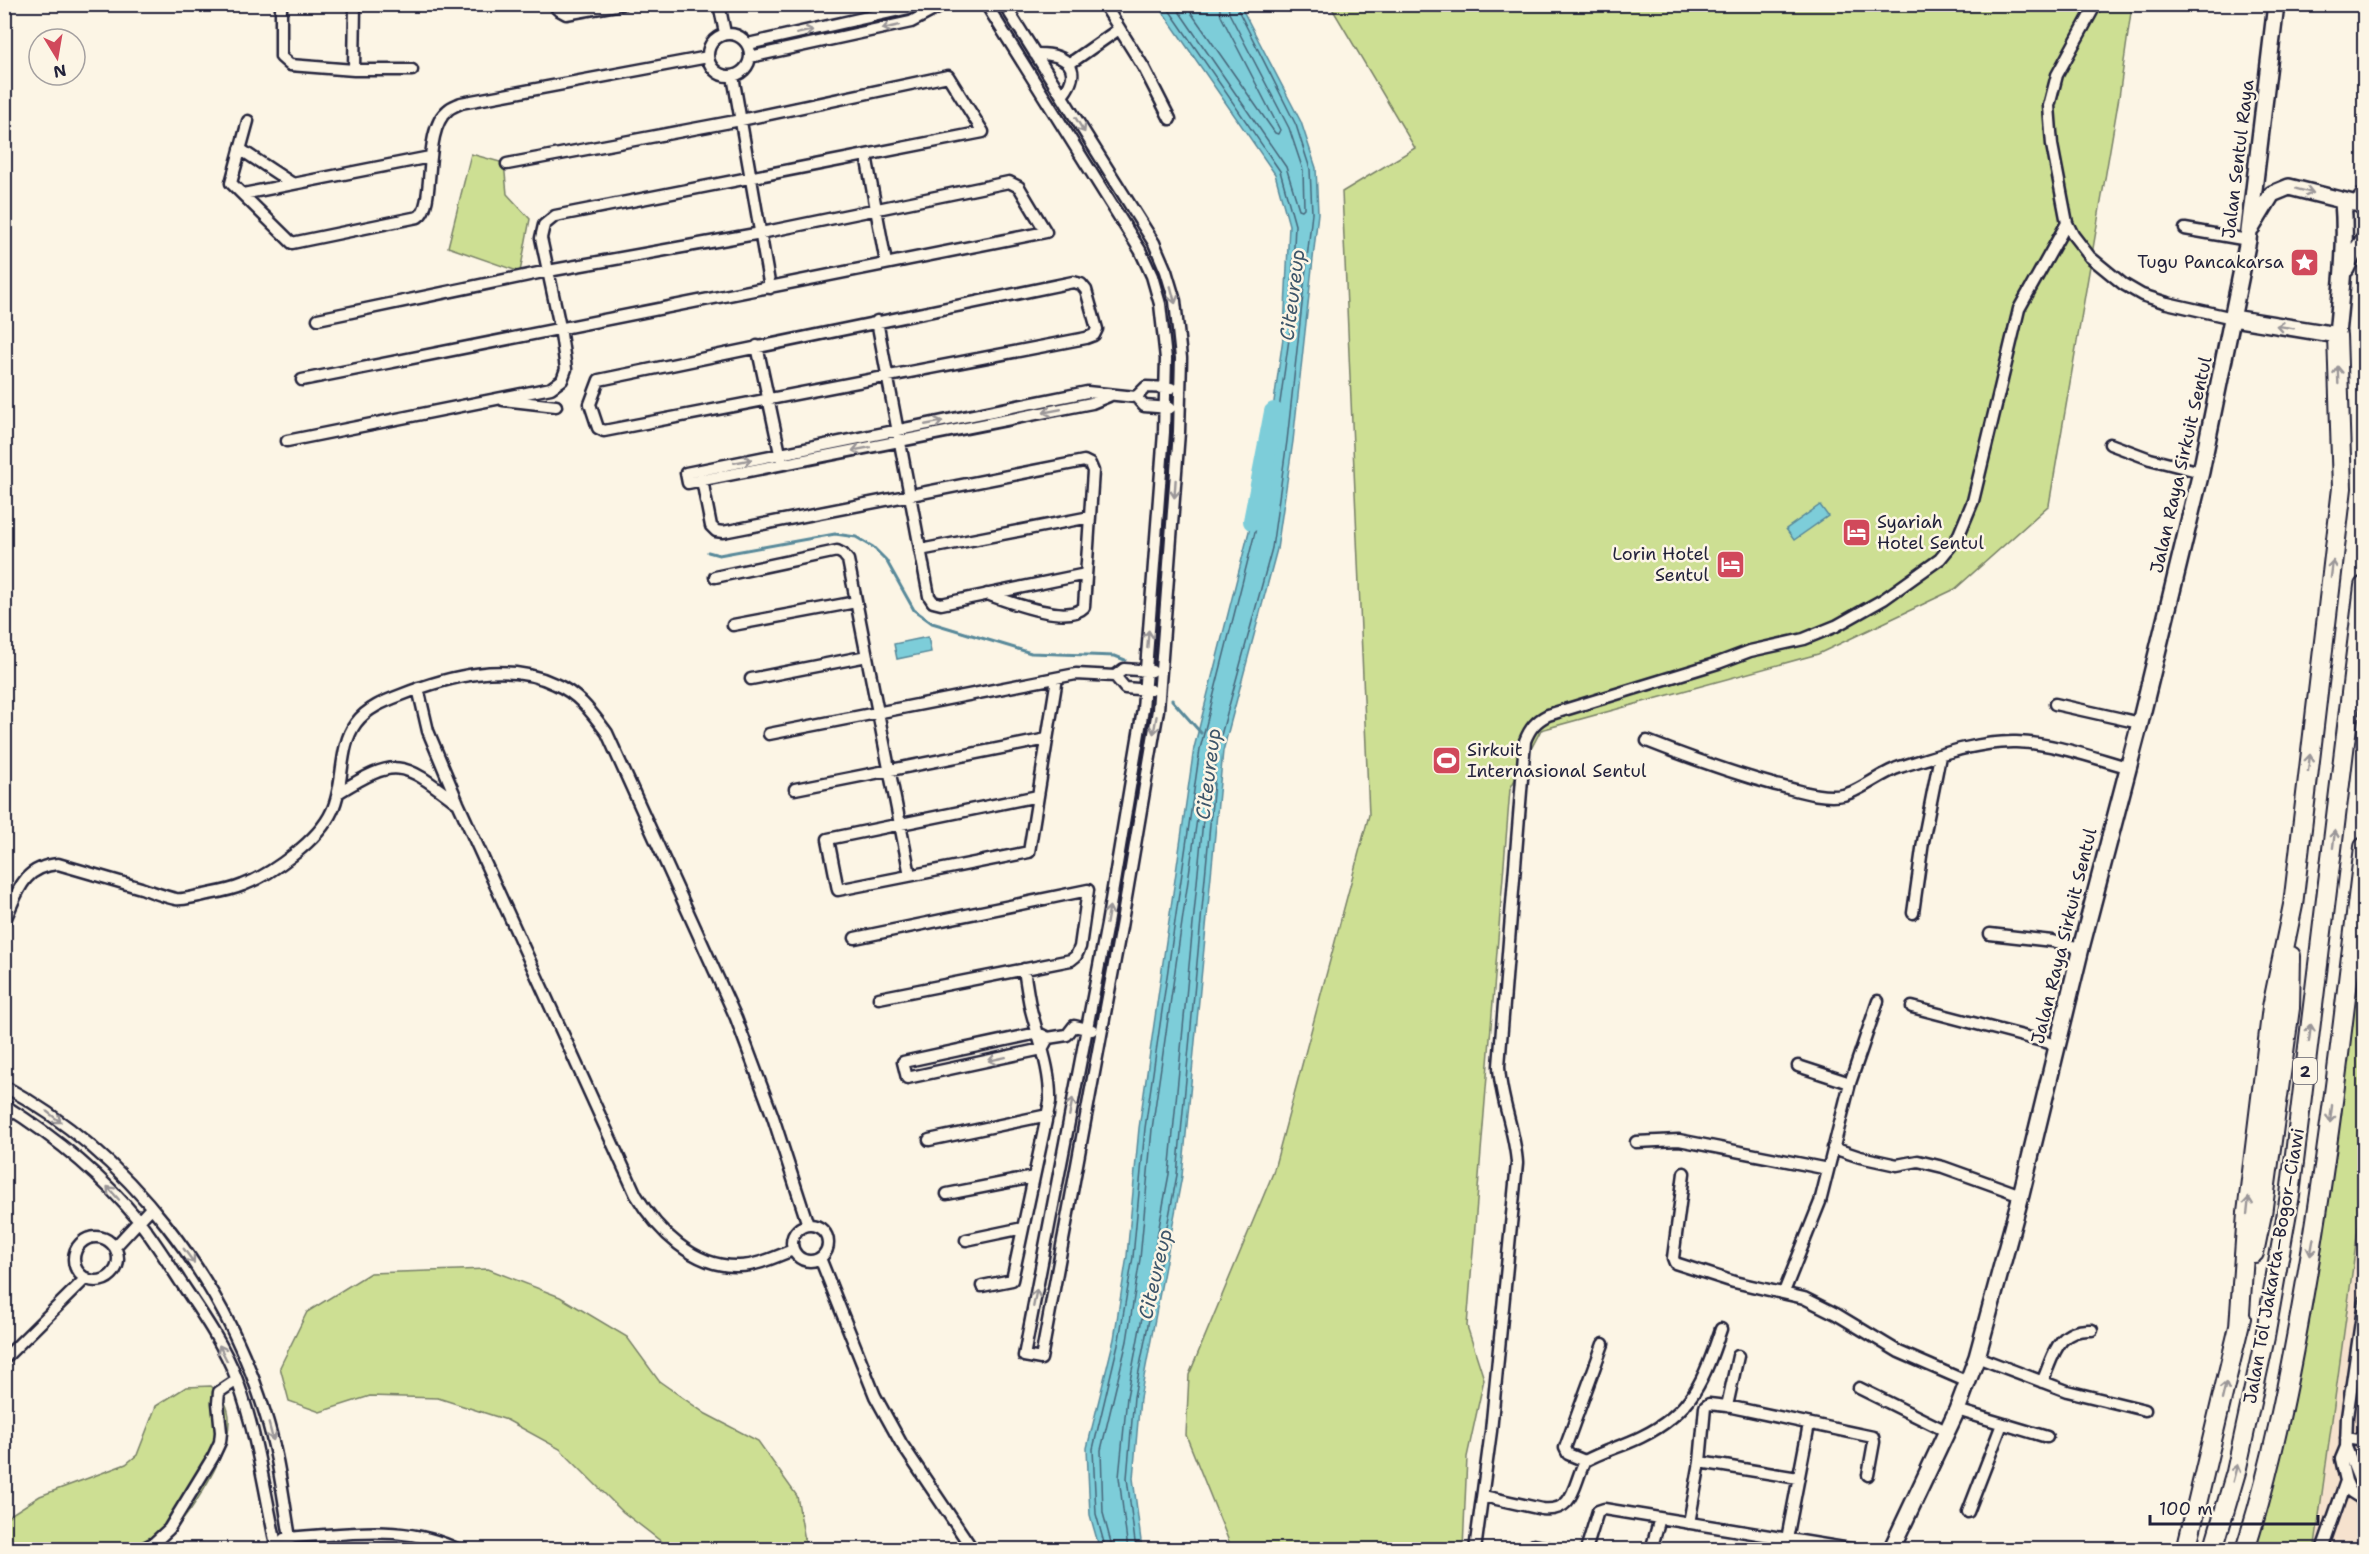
<svg xmlns="http://www.w3.org/2000/svg" width="2369" height="1554" font-family="'Shantell Sans',sans-serif">
<style>
.built{fill:#f6e2ce}
.green{fill:#cddf93;stroke:#788067;stroke-width:1.5}
.water{fill:#7dcdd9;stroke:#59899a;stroke-width:1.5}
.lines{fill:none;stroke-linecap:round;stroke-linejoin:round}
.shore{stroke:#46667a;stroke-width:1.5}
.stream{stroke:#59899a;stroke-width:3}
.river{stroke:#7dcdd9;stroke-width:20}
.street-casing{stroke:#22223b;stroke-width:15}
.primary-casing{stroke:#22223b;stroke-width:20}
.highway-casing{stroke:#22223b;stroke-width:22}
.street{stroke:#fcf5e5;stroke-width:10}
.primary{stroke:#fcf5e5;stroke-width:15}
.highway{stroke:#fcf5e5;stroke-width:18}
.oneway{stroke:#9a9698}
.labels{text-anchor:middle;stroke-width:5;stroke-linejoin:round;paint-order:stroke}
.shield{fill:#fcf5e5;stroke:#63616e;stroke-width:1.5}
.shield-label{font-size:16px;font-weight:bold;fill:#22223b}
.street-label{font-size:18px;fill:#22223b;stroke:#fcf5e5}
.poi-label{font-size:18px;fill:#22223b;stroke:#fcf5e5;text-anchor:end}
.water-label{font-size:20px;font-style:italic;fill:#3d556a;stroke:#fcf5e5}
</style>
<rect width="100%" height="100%" fill="#fcf5e5"/>
<filter id="ink" filterUnits="userSpaceOnUse"><feTurbulence type="fractalNoise" baseFrequency=".0167" numOctaves="2"/><feDisplacementMap in="SourceGraphic" scale="12" xChannelSelector="R" yChannelSelector="G"/><feConvolveMatrix kernelMatrix="1 2 1 2 8 2 1 2 1" color-interpolation-filters="sRGB"/></filter>
<g filter="url(#ink)">
<path class="built" d="M2364,1185V1549L2313,1550L2315,1545Z"/>
<path class="green" d="M1330,5H2132L2119,97L2049,505L1955,589L1818,654L1541,730L1510,789L1467,1326L1484,1379L1467,1457L1463,1549H1232L1186,1435L1189,1375L1273,1173L1369,815L1342,192L1415,148Z
M471,154L504,163L507,194L530,219L520,272L448,247Z
M2364,880V1185L2315,1545L2313,1549L2245,1550L2265,1488Z
M488,1269L560,1297L627,1337L659,1381L706,1414L758,1441L797,1496L806,1546L810,1549H671L623,1512L560,1449L507,1420L438,1398L370,1396L320,1412L289,1401L280,1367L307,1312L370,1273Z
M211,1386C223,1396 230,1407 229,1422C229,1457 183,1529 155,1549L5,1550V1521L7,1517L40,1496L126,1464L137,1455L156,1406L186,1387Z"/>
<path class="water" d="M1158,5H1240L1301,122L1316,168L1318,213L1293,441L1277,549L1223,751L1182,1176L1140,1398L1133,1478L1142,1549L1100,1550L1090,1515L1087,1448L1114,1339L1127,1256L1139,1128L1194,748L1264,472L1284,331L1289,225L1275,174Z
M1820,505L1828,516L1794,540L1786,529Z
M928,637L931,652L897,659L894,644Z"/>
<g class="lines">
<path class="shore" d="M1174,4L1286,167L1299,209L1302,210L1304,208L1303,170L1289,128L1229,13L1228,4
M1185,4L1275,133L1278,134L1280,130L1221,16L1219,4
M1106,1550L1096,1514L1093,1449L1119,1340L1133,1257L1145,1128L1200,749L1270,473L1290,332L1295,225L1280,171L1165,4
M1113,1550L1103,1513L1101,1450L1127,1341L1140,1259L1152,1129L1197,819L1200,817L1203,820L1169,1174L1127,1397L1119,1477L1128,1550
M1136,1550L1127,1478L1134,1397L1177,1175L1217,750L1272,548L1287,441L1312,213L1310,169L1296,125L1235,4"/>
<path class="stream" d="M708,552L719,555L835,534L856,537L873,547L886,560L914,610L932,623L1031,653L1115,656L1125,660
M1172,700L1201,733"/>
<path class="river" d="M1253,521L1274,412"/>
<defs>
<path id="street" d="M281,4V57L290,65L354,70H412
M556,4L557,9L566,14L622,4
M719,4L725,33
M986,4L1140,250L1152,276L1160,304L1166,359L1164,432L1143,709L1107,924L1024,1356L1041,1359L1121,927L1158,710L1179,432L1181,358L1175,301L1166,271L1154,243L1004,4
M1104,4L1144,68L1170,119
M2096,4L2057,75L2049,106L2052,145L2067,223L2073,235L2090,257L2123,284L2142,295L2167,303L2233,318
M708 55a21 21 0 1 1 42 0a21 21 0 1 1-42 0Z
M748,44L926,4
M1035,54C1066,53 1085,68 1062,96
M750,57L911,22L945,4
M1069,64L1119,29
M354,70L355,4
M733,76L770,288
M248,121L231,183L292,243L418,217C437,206 421,131 448,110C451,107 457,105 461,103L708,57
M240,149L293,184
M866,155L886,263
M243,194L430,157
M2185,229L2248,240
M1073,282L1081,284L1086,290L1097,329L1094,335L1086,338L604,431L598,428L590,404L599,380Z
M877,321L929,596L933,602L941,604L1086,574
M757,346L781,458
M302,380L1046,232L1019,187L1009,182L761,233L548,271L318,319
M1109,396L1092,403L688,483L686,473L1087,392L1136,397L1146,387L1171,388
M1136,397L1144,406L1170,408
M503,400L556,406
M287,441L551,388L562,380L566,369L560,327L541,238L544,225L555,216L983,132L948,76L741,120L507,164
M2110,444L2150,459L2201,472
M702,480L711,526L716,531L723,532L1084,461L1090,464L1093,471L1084,607C1067,625 1007,601 987,594
M920,550L1090,517
M715,577L837,551L843,554L848,560L910,875
M733,625L856,602
M1115,676L1125,688L1151,690
M751,679L867,656
M418,688L428,731L458,803L636,1195C657,1230 694,1268 739,1266C757,1266 777,1256 793,1250
M2055,704L2140,723
M769,734L1076,674L1115,676L1124,669L1152,671
M1647,741C1690,758 1732,773 1776,785C1797,790 1822,799 1843,795C1859,792 1881,773 1900,767C1936,756 1978,741 2016,742C2053,743 2091,757 2127,767
M795,789L1047,739
M338,793C397,756 403,762 456,802
M1038,796L828,839L838,890L1029,852L1057,678
M1913,913L1923,842L1940,756
M4,922C18,892 22,867 58,864C86,872 114,880 141,888C153,892 165,897 176,899C183,900 192,897 199,896C213,893 229,891 243,885C272,874 319,840 332,811C345,784 338,747 356,723C367,708 385,701 401,695C449,676 507,661 555,684C579,694 592,713 607,733L736,1018L773,1117L808,1225
M1990,934L2052,941L2081,948
M855,938L1088,890L1080,947L1076,956L1071,960L879,998
M1912,1007L2057,1045
M1048,1038L1042,1049L907,1078L903,1062L1038,1033L1048,1038L1067,1035L1074,1026L1092,1030
M1798,1066L1850,1083
M4,1086C129,1154 224,1279 265,1413C278,1453 283,1496 290,1538L286,1550
M4,1105C55,1137 101,1174 139,1221C154,1240 167,1261 180,1281C201,1312 224,1345 237,1380C256,1431 264,1487 275,1540L279,1550
M929,1140L1048,1115
M1636,1142L1679,1140L1828,1169
M1833,1148L1860,1157L1897,1165L1918,1161L1943,1167L2021,1195
M1684,1173L1673,1258L1675,1263L1734,1282L1804,1298L1836,1314L1899,1352L1968,1382
M947,1194L1034,1177
M792 1243a18 18 0 1 1 36 0a18 18 0 1 1-36 0Z
M74 1259a22 22 0 1 1 44 0a22 22 0 1 1-44 0Z
M966,1240L1023,1228
M115,1247L151,1208
M820,1258L875,1396L901,1443L973,1550
M982,1286L1012,1280L1050,1102C1051,1069 1039,1041 1031,1010C1028,997 1026,983 1024,969
M1784,1292L1820,1202L1850,1083L1878,1001
M1977,1357L2067,1391L2145,1410
M4,1359L86,1278
M2042,1382C2054,1355 2057,1328 2092,1330
M1859,1388L1946,1431
M1727,1406L1738,1356
M1957,1410L2047,1437
M2346,1438L2364,1441
M2346,1447L2362,1487V1499L2364,1508
M1585,1461L1568,1454L1565,1448L1603,1344
M1700,1462L1798,1478
M1483,1496L1542,1509C1575,1513 1573,1484 1585,1461C1603,1451 1623,1446 1641,1437C1693,1412 1704,1379 1721,1329
M2362,1499L2351,1492L2346,1481L2341,1459L2346,1447L2347,1417L2364,1301
M1968,1512L2002,1424
M1689,1523L1700,1462L1705,1407L1709,1404L1727,1406L1873,1437L1874,1442L1868,1475
M284,1539C298,1536 312,1536 326,1535C372,1531 417,1529 459,1550
M1787,1539L1809,1424
M140,1550L154,1543L169,1529L213,1457L220,1442L221,1432L218,1403L219,1392L237,1380
M1475,1550L1491,1431L1517,1163C1515,1130 1500,1099 1499,1066L1525,741C1530,728 1536,721 1548,715L1718,663L1750,651L1804,639L1836,626L1884,599L1940,559L1958,537L1973,501L2019,309L2067,223
M1530,1550L1534,1545L1558,1550
M1586,1550L1598,1511L1604,1509L1856,1550
M1651,1550L1660,1518
M2322,1550L2346,1481"/>
<path id="primary" d="M2252,227L2272,194L2289,187L2353,203
M2346,269L2352,256L2364,240
M2233,318L2337,335C2341,290 2347,246 2343,201
M1891,1550L1957,1410L1977,1357L2021,1195L2081,948L2140,723L2201,472L2248,240L2276,4"/>
<path id="highway" d="M2363,206L2364,197
M2254,1253L2262,1214L2290,1008L2291,956
M2239,1327L2247,1213L2272,1007L2293,905L2342,488L2337,335
M2186,1550L2241,1318
M2213,1550L2236,1472L2265,1337L2290,1195L2364,586
M2245,1550C2272,1466 2289,1379 2304,1293C2330,1145 2346,996 2364,847"/>
</defs>
<use href="#street" class="street-casing"/>
<use href="#primary" class="primary-casing"/>
<use href="#highway" class="highway-casing"/>
<use href="#street" class="street"/>
<use href="#primary" class="primary"/>
<use href="#highway" class="highway"/>
</g>
<defs><path id="oneway-shaft" d="M-6 0H5M1.5-3L5.5 0L1.5 3" fill="none" stroke-width="1.6" stroke-linecap="round" stroke-linejoin="round" transform="scale(1.5)"/></defs>
<g class="oneway">
<use href="#oneway-shaft" transform="translate(891 27) rotate(168)"/>
<use href="#oneway-shaft" transform="translate(805 32) rotate(-12)"/>
<use href="#oneway-shaft" transform="translate(1080 125) rotate(58)"/>
<use href="#oneway-shaft" transform="translate(2305 191) rotate(14)"/>
<use href="#oneway-shaft" transform="translate(1173 295) rotate(75)"/>
<use href="#oneway-shaft" transform="translate(2285 327) rotate(-171)"/>
<use href="#oneway-shaft" transform="translate(2338 375) rotate(-92)"/>
<use href="#oneway-shaft" transform="translate(1052 411) rotate(169)"/>
<use href="#oneway-shaft" transform="translate(934 423) rotate(-11)"/>
<use href="#oneway-shaft" transform="translate(861 449) rotate(169)"/>
<use href="#oneway-shaft" transform="translate(743 461) rotate(-11)"/>
<use href="#oneway-shaft" transform="translate(1175 489) rotate(94)"/>
<use href="#oneway-shaft" transform="translate(2332 569) rotate(-83)"/>
<use href="#oneway-shaft" transform="translate(1148 639) rotate(-86)"/>
<use href="#oneway-shaft" transform="translate(1155 725) rotate(100)"/>
<use href="#oneway-shaft" transform="translate(2309 763) rotate(-83)"/>
<use href="#oneway-shaft" transform="translate(2334 839) rotate(-83)"/>
<use href="#oneway-shaft" transform="translate(1108 915) rotate(-80)"/>
<use href="#oneway-shaft" transform="translate(2310 1033) rotate(-83)"/>
<use href="#oneway-shaft" transform="translate(997 1059) rotate(168)"/>
<use href="#oneway-shaft" transform="translate(1071 1107) rotate(-79)"/>
<use href="#oneway-shaft" transform="translate(2331 1114) rotate(97)"/>
<use href="#oneway-shaft" transform="translate(54 1117) rotate(38)"/>
<use href="#oneway-shaft" transform="translate(113 1193) rotate(-132)"/>
<use href="#oneway-shaft" transform="translate(2248 1206) rotate(-84)"/>
<use href="#oneway-shaft" transform="translate(2312 1247) rotate(100)"/>
<use href="#oneway-shaft" transform="translate(189 1256) rotate(54)"/>
<use href="#oneway-shaft" transform="translate(1035 1298) rotate(-79)"/>
<use href="#oneway-shaft" transform="translate(223 1353) rotate(-117)"/>
<use href="#oneway-shaft" transform="translate(2224 1391) rotate(-77)"/>
<use href="#oneway-shaft" transform="translate(271 1432) rotate(75)"/>
<use href="#oneway-shaft" transform="translate(2235 1473) rotate(-75)"/>
</g>
</g>
<defs>
<symbol id="sight-square" viewBox="-11 -11 22 22"><rect x="-9" y="-9" width="18" height="18" rx="4" fill="#d1495b" stroke="#fcf5e5"/><path d="M0-6L1.8-2.2L6-1.7L2.9 1.2L3.7 5.4L0 3.3L-3.7 5.4L-2.9 1.2L-6-1.7L-1.8-2.2Z" fill="#fff"/></symbol>
<symbol id="hotel-square" viewBox="-11 -11 22 22"><rect x="-9" y="-9" width="18" height="18" rx="4" fill="#d1495b" stroke="#fcf5e5"/><path d="M-6-4.5h1.5V1H6V5H4.5V3h-9V5H-6ZM-4 0a1.8 1.8 0 1 1 3.6 0ZM.5 0V-2.5h3Q6-2.5 6 0Z" fill="#fff"/></symbol>
<symbol id="stadium-square" viewBox="-11 -11 22 22"><rect x="-9" y="-9" width="18" height="18" rx="4" fill="#d1495b" stroke="#fcf5e5"/><path d="M0-5a6.5 5 0 1 0 0 10a6.5 5 0 1 0 0-10ZM-3.5-1.8h7v3.6h-7Z" fill="#fff"/></symbol>
</defs>
<g fill-rule="evenodd">
<use href="#sight-square" x="2288" y="246" width="33" height="33"/>
<use href="#hotel-square" x="1840" y="516" width="33" height="33"/>
<use href="#hotel-square" x="1714" y="548" width="33" height="33"/>
<use href="#stadium-square" x="1430" y="744" width="33" height="33"/>
</g>
<g class="labels">
<rect class="shield" x="2293" y="1058" width="24" height="26" rx="4.5"/>
<g class="shield-label">
<text x="2305" y="1077">2</text>
</g>
<g class="street-label">
<text transform="translate(2238 159) rotate(-83)" y="6">Jalan Sentul Raya</text>
<text transform="translate(2181 465) rotate(-77)" y="6">Jalan Raya Sirkuit Sentul</text>
<text transform="translate(2064 936) rotate(-76)" y="6">Jalan Raya Sirkuit Sentul</text>
<text transform="translate(2274 1266) rotate(-80)" y="6">Jalan Tol Jakarta–Bogor–Ciawi</text>
</g>
<g class="poi-label">
<text x="2284" y="268">Tugu Pancakarsa</text>
<text x="1877" y="528" text-anchor="start">Syariah<tspan x="1877" dy="21">Hotel Sentul</tspan></text>
<text x="1709" y="560">Lorin Hotel<tspan x="1709" dy="21">Sentul</tspan></text>
<text x="1467" y="756" text-anchor="start">Sirkuit<tspan x="1467" dy="21">Internasional Sentul</tspan></text>
</g>
<g class="water-label">
<text transform="translate(1292 295) rotate(-83)" y="7">Citeureup</text>
<text transform="translate(1208 774) rotate(-83)" y="7">Citeureup</text>
<text transform="translate(1155 1274) rotate(-77)" y="7">Citeureup</text>
</g>
</g>
<rect width="2369" height="1554" fill="none" stroke="#fcf5e5" stroke-width="24"/>
<rect x="12" y="12" width="2345" height="1530" fill="none" stroke="#22223b" stroke-width="2" filter="url(#ink)"/>
<g transform="translate(57 57) rotate(169)"><circle r="28" fill="#fcf5e5" stroke="#a5a1a1" stroke-width="1.5"/>
<path d="M0-4.5L10 22L0 15L-10 22Z" fill="#d1495b"/>
<text y="-9" font-size="16" font-weight="bold" text-anchor="middle" fill="#22223b">N</text>
</g>
<path d="M2150 1515v9h168v-9" fill="none" stroke="#22223b" stroke-width="3"/>
<text x="2159" y="1515" font-size="18" fill="#22223b" stroke="#fcf5e5" stroke-width="4.5" paint-order="stroke">100 m</text>
</svg>
